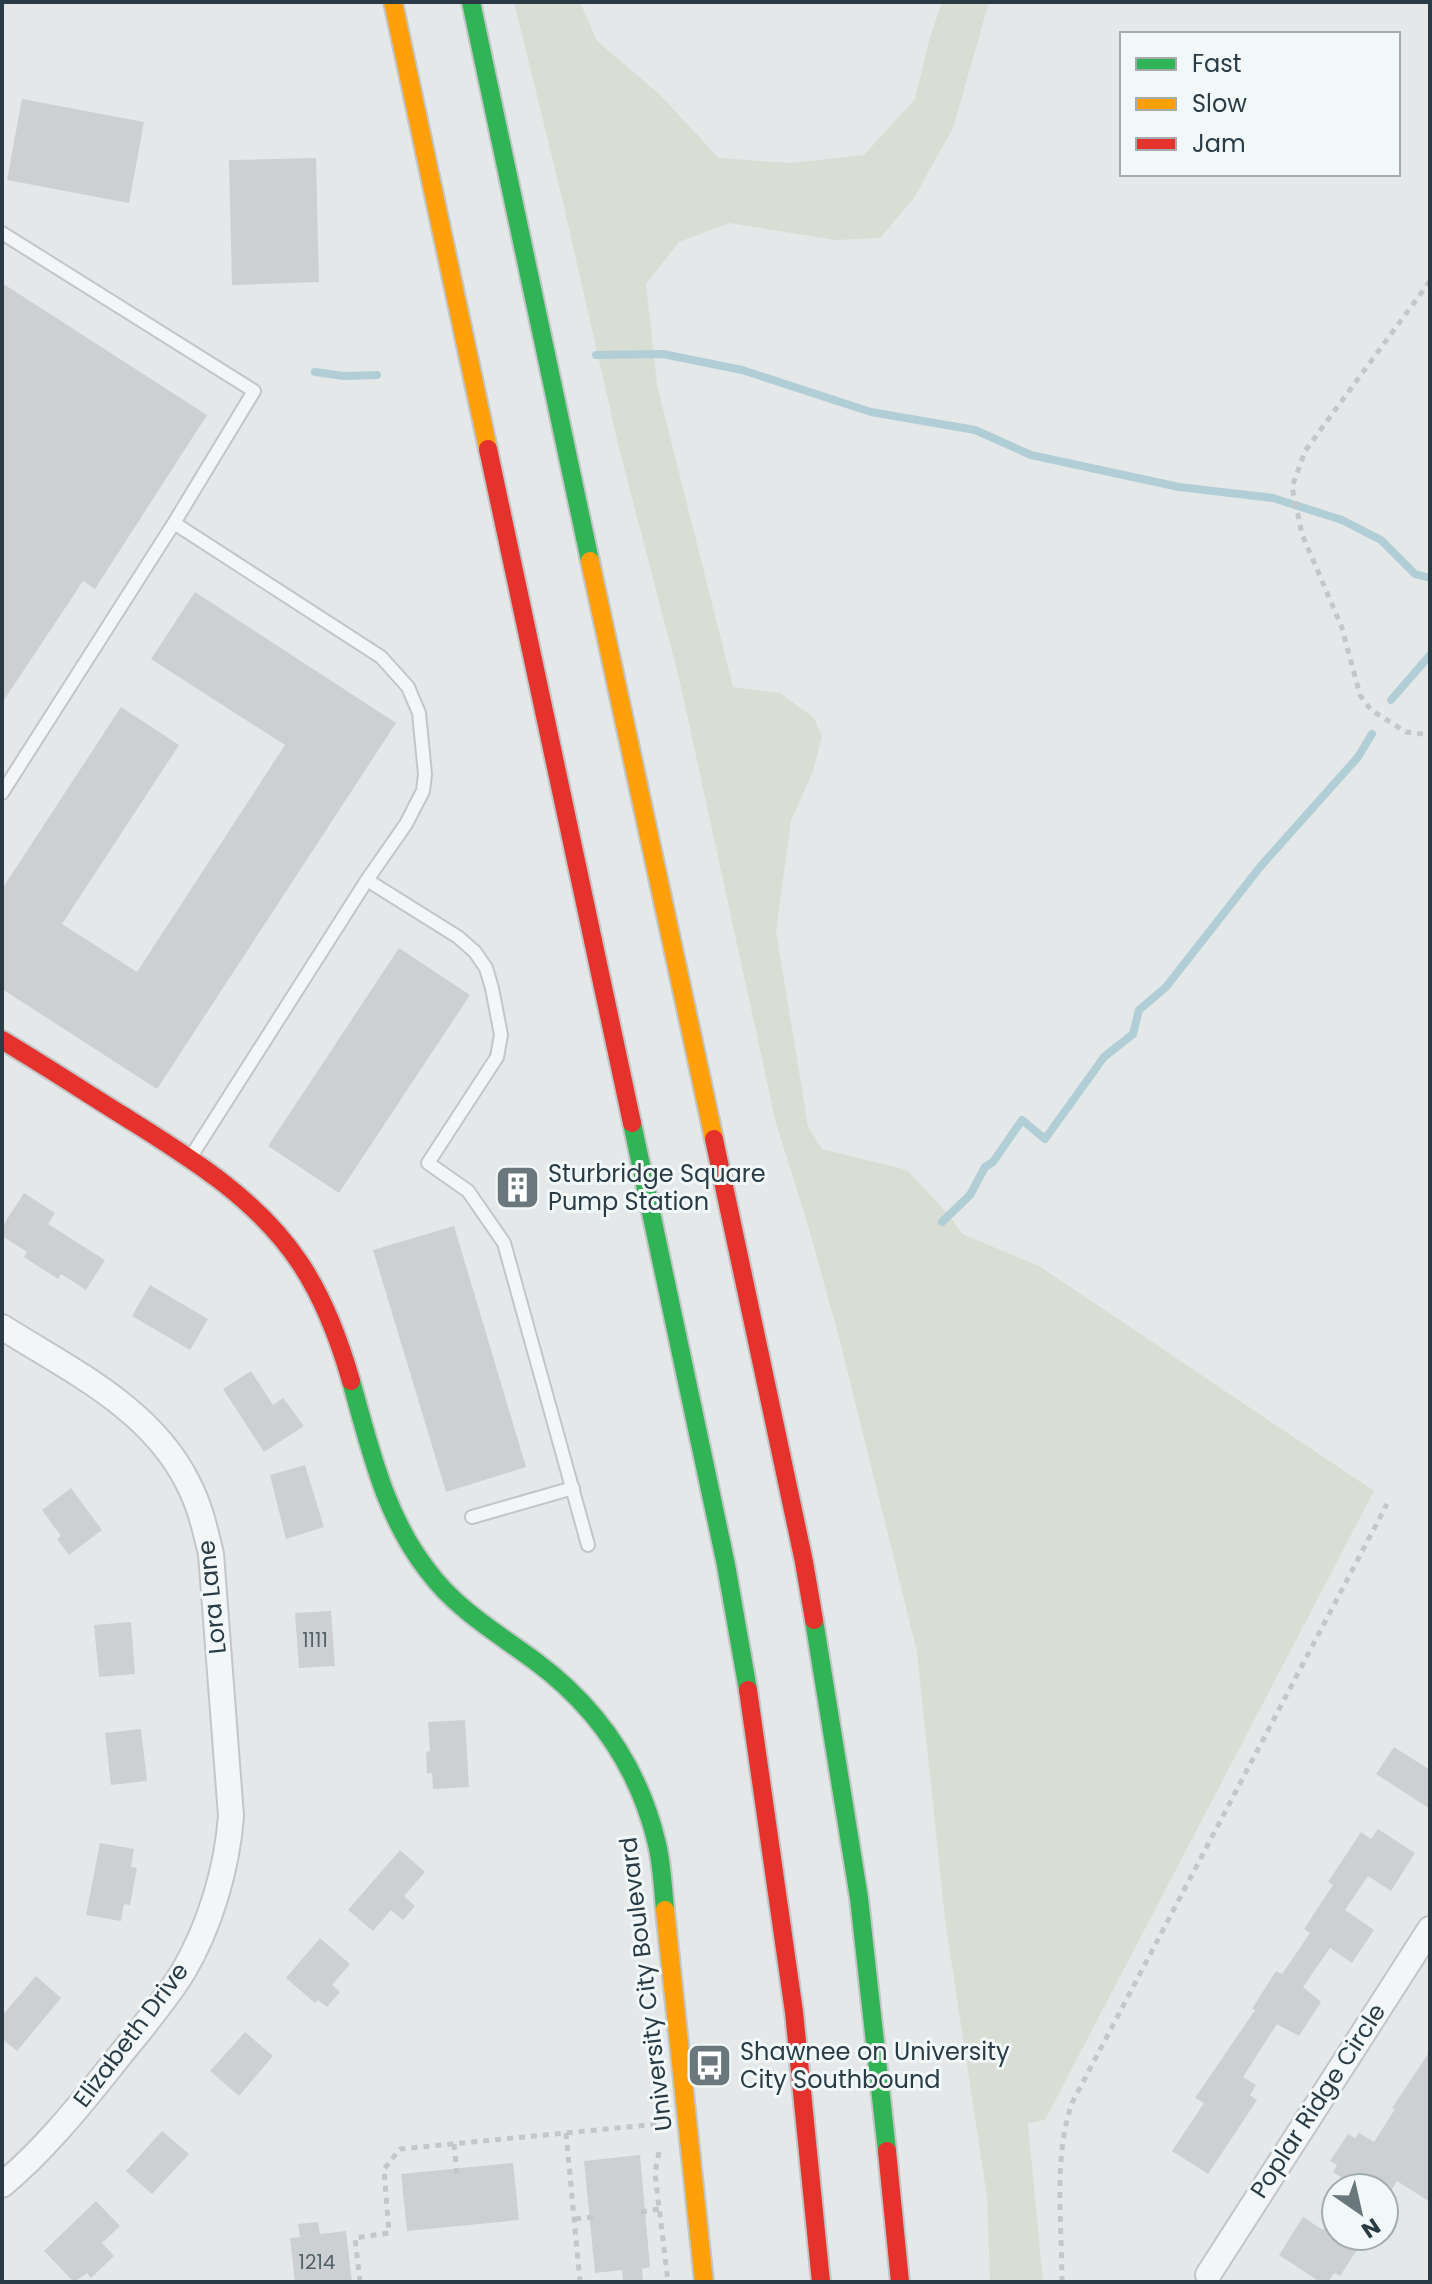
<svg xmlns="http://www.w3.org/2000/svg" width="1432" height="2284" font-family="Poppins,sans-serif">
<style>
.green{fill:#d8ded4}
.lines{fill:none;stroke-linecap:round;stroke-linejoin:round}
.stream{stroke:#b1ced6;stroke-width:8}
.building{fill:#cdd0d2}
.lane-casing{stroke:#c2c6c7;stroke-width:16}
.street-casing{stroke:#c2c6c7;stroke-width:28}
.fast-casing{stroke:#c2c6c7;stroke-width:22}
.slow-casing{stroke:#c2c6c7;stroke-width:22}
.jam-casing{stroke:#c2c6c7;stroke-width:22}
.path{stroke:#c3c7c9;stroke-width:5;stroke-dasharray:6 6;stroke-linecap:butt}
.lane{stroke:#f3f5f6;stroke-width:12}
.street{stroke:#f3f5f6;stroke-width:24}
.fast{stroke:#30b455;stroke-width:18}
.slow{stroke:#ff9f0a;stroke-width:18}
.jam{stroke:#e5322d;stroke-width:18}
.labels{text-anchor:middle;stroke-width:6;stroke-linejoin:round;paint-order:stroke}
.number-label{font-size:20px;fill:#536269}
.poi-label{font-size:24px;fill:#293c45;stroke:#f2f7f8;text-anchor:start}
.street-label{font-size:24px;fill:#293c45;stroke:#f2f7f8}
</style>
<rect width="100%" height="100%" fill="#e4e8e9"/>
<path class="green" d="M514,2H580L597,41L658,93L719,158L791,163L864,155L915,99L930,37L942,2H989L953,128L914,198L880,238L835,240L729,223L679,242L646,284L657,385L733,687L780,693L814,718L822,736L813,771L791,821L776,931L808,1127L822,1149L907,1170L949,1215L962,1234L1039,1266L1374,1491L1045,2120L1028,2123L1043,2282H990L987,2197L945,1919L917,1652L840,1341L807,1222L776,1123L679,678L619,448L562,198Z"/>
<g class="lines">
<path class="stream" d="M596,355L663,354L742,370L871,412L975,430L1031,455L1179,487L1273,498L1342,520L1381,540L1415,574L1430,578
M315,372L344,376L377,375
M1391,700L1430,655
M942,1222L970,1195L985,1167L993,1162L1022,1120L1045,1139L1104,1057L1133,1034L1139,1010L1166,987L1260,867L1358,757L1372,734"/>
</g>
<path class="building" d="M22,99L144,122L129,203L7,180Z
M316,158L319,282L232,285L229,160Z
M2,283L207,415L95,589L83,581L2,703Z
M195,592L396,723L157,1089L2,989V889L121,707L179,745L62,924L137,972L285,745L151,659Z
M399,948L470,995L339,1193L268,1146Z
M24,1193L55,1213L48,1224L105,1260L86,1290L61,1274L58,1279L24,1257L27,1252L2,1236V1227Z
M454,1226L526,1467L446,1492L373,1250Z
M150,1285L208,1319L190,1350L132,1316Z
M251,1371L273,1405L283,1398L304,1426L264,1452L223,1389Z
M305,1465L324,1527L286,1539L270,1475Z
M71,1488L102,1530L69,1555L57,1539L61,1536L42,1510Z
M331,1611L335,1666L299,1668L295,1613Z
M131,1622L135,1674L99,1677L94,1625Z
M465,1720L469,1787L433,1789L432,1773L427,1774L426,1752L430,1751L428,1722Z
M141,1729L147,1781L111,1785L105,1733Z
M1394,1747L1430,1770V1809L1376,1774Z
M1378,1829L1415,1853L1391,1891L1368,1876L1345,1910L1374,1930L1352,1963L1330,1948L1303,1987L1321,2002L1299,2036L1277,2024L1243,2077L1256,2085L1250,2095L1257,2100L1208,2174L1172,2151L1204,2103L1195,2098L1255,2010L1252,2009L1276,1971L1282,1974L1310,1933L1304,1929L1333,1885L1328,1882L1361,1832L1371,1839Z
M100,1843L134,1849L131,1867L137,1868L130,1905L124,1904L121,1921L86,1915Z
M400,1850L425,1872L404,1896L415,1906L403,1920L391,1910L373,1931L348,1910Z
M320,1938L350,1964L332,1985L340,1992L327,2007L318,2000L315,2003L286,1978Z
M36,1976L61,1998L17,2051L2,2039V2016Z
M245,2032L273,2056L239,2096L210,2071Z
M1430,2051V2202L1397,2181L1388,2195L1384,2193V2188H1358L1333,2172L1337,2165L1330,2161L1348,2134L1355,2138L1359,2133L1374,2142L1395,2109L1392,2108Z
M162,2131L189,2154L152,2194L126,2171Z
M640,2155L650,2267L642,2269L643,2280L623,2282L622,2270L595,2273L584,2161Z
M513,2163L519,2220L407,2231L401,2174Z
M96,2201L120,2226L102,2243L114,2256L91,2278L87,2273L74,2282L44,2251Z
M1336,2210V2236H1366L1340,2276L1334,2273L1328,2282H1320L1279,2255L1303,2217L1323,2230Z
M318,2222L320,2234L346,2231L352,2282H295L290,2238L300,2237L298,2224Z"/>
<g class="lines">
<defs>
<path id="lane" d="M2,233L254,391L174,523L2,793
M174,523L381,657L408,687L419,713L425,774L423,791L406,824L367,880L192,1155
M367,880L458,937L475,952L486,968L492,988L501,1035L497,1057L428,1163L468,1191L504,1243L588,1545
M472,1517L573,1488"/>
<path id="street" d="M2,1327C70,1370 151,1408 188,1483C200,1506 205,1529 211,1554L231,1816C227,1869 210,1926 183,1972C162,2006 134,2037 109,2069C77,2109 42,2152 2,2185
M1208,2275L1430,1929"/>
<path id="fast" d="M471,2L590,561
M632,1123L726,1565L748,1690
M351,1381C370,1447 384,1515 428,1571C456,1609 497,1633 535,1661C597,1707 639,1768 657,1844C662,1865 663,1889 665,1910
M814,1620L859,1898L887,2151"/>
<path id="slow" d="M393,2L488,449
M590,561L714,1139
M665,1910L704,2282"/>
<path id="jam" d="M488,449L632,1123
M2,1040C42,1064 82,1090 122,1115C187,1156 256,1197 300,1263C324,1299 339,1339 351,1381
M714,1139L804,1562L814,1620
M748,1690L794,2012L821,2282
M887,2151L900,2282"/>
</defs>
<use href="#lane" class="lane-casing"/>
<use href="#street" class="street-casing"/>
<use href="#fast" class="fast-casing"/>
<use href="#slow" class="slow-casing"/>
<use href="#jam" class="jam-casing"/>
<path class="path" d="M1430,281L1305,451L1292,487L1302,534L1342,628L1360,695L1371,710L1406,732L1430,735
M566,2133L580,2282
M454,2144L457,2174
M659,2152L655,2173L668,2282
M641,2212L659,2209
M575,2219L594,2217
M360,2282L355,2238L389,2233L384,2169L400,2149L658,2124
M1062,2282C1062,2224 1053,2158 1072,2103L1387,1504"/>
<use href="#lane" class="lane"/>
<use href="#street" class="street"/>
<use href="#fast" class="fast"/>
<use href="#slow" class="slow"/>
<use href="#jam" class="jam"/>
</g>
<defs>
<symbol id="building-square" viewBox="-11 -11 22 22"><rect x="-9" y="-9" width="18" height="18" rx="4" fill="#6a787e" stroke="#f2f7f8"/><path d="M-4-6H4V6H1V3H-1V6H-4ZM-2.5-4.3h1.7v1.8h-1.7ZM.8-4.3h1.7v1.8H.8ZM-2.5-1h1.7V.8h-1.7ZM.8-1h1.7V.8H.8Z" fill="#fff"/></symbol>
<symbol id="bus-square" viewBox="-11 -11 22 22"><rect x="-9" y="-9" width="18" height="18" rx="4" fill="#6a787e" stroke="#f2f7f8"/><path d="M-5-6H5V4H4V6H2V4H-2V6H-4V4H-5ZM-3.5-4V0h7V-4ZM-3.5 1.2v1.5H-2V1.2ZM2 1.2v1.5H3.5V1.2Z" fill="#fff"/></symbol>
</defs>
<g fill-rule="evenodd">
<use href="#building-square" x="492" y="1162" width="51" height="51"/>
<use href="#bus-square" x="684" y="2040" width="51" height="51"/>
</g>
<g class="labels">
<g class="number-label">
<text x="315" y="1647">1111</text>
<text x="317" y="2269">1214</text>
</g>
<g class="poi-label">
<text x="548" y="1182">Sturbridge Square<tspan x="548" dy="28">Pump Station</tspan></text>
<text x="740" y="2060">Shawnee on University<tspan x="740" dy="28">City Southbound</tspan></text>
</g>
<g class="street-label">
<text transform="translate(212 1597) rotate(-96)" y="8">Lora Lane</text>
<text transform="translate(646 1984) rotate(-97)" y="8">University City Boulevard</text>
<text transform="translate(131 2035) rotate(-53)" y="8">Elizabeth Drive</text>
<text transform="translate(1318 2101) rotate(-57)" y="8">Poplar Ridge Circle</text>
</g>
</g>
<rect width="1432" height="2284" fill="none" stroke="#293c45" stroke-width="8"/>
<rect x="1120" y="32" width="280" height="144" fill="#f2f7f8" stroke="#a2acb0" stroke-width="2"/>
<rect x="1136" y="58" width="40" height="12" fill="#30b455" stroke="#a2acb0" stroke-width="2"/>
<text x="1192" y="72" font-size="24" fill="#293c45">Fast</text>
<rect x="1136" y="98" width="40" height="12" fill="#ff9f0a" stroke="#a2acb0" stroke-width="2"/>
<text x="1192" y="112" font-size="24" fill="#293c45">Slow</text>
<rect x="1136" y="138" width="40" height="12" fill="#e5322d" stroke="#a2acb0" stroke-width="2"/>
<text x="1192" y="152" font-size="24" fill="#293c45">Jam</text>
<g transform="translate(1360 2212) rotate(146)"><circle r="38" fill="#f2f7f8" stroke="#a2acb0" stroke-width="2"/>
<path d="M0-6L14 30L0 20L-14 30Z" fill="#6a787e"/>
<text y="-12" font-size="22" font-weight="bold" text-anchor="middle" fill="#293c45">N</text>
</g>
</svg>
